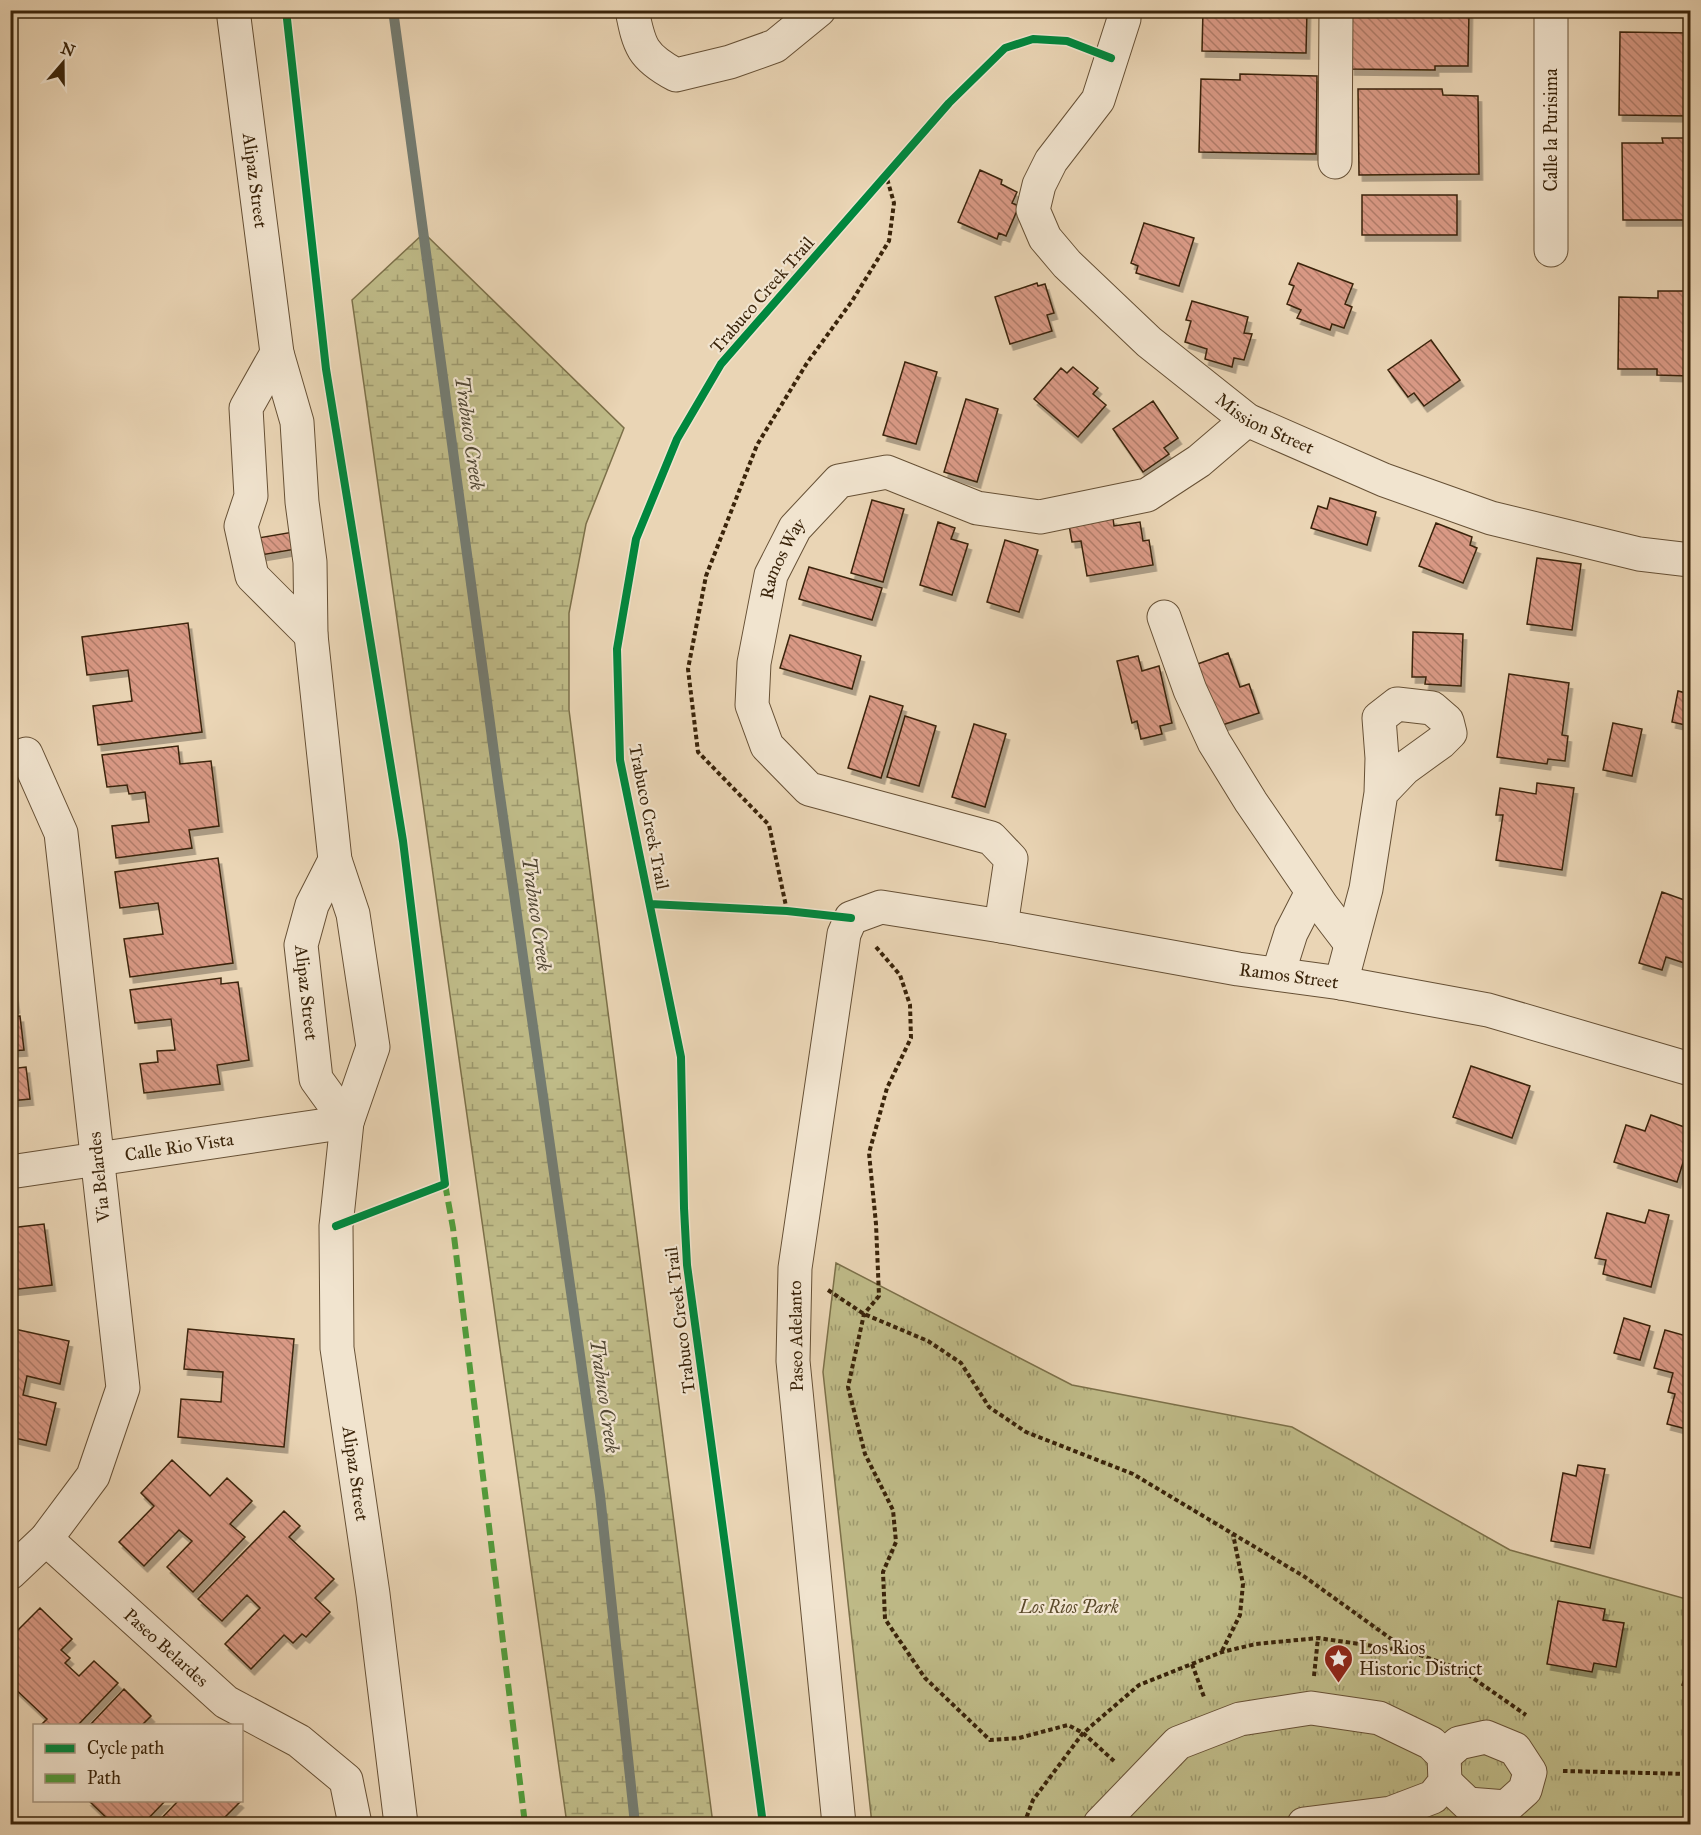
<svg xmlns="http://www.w3.org/2000/svg" width="1701" height="1835" font-family="'IM FELL Great Primer',serif">
<style>
.wetland{fill:url(#wetland-marsh);stroke:#7c7049;stroke-width:1.5}
.park{fill:url(#park-tufts);stroke:#7c7049;stroke-width:1.5}
.lines{fill:none;stroke-linecap:round;stroke-linejoin:round}
.stream{stroke:#747c72;stroke-width:10}
.building{fill:url(#building-back-hatch);stroke:#3a240a;stroke-width:1.5;filter:url(#shadow)}
.minor-casing{stroke:#665035;stroke-width:35}
.path{stroke:#3a240a;stroke-width:4;stroke-dasharray:4.5 3;stroke-linecap:butt}
.minor{stroke:#f1e4cf;stroke-width:33}
.quiet{stroke:#529b3b;stroke-width:6;stroke-dasharray:12 6;stroke-linecap:butt}
.cycleway-casing{stroke:#f1e4cf;stroke-width:11}
.cycleway{stroke:#00873e;stroke-width:8}
.labels{text-anchor:middle;stroke-width:4.5;stroke-linejoin:round;paint-order:stroke}
.street-label{font-size:18px;fill:#3a240a;stroke:#f1e4cf}
.park-label{font-size:18px;font-style:italic;fill:#5b4a2a;stroke:#f1e4cf}
.poi-label{font-size:18px;fill:#3a240a;stroke:#f1e4cf;text-anchor:start}
.water-label{font-size:20px;font-style:italic;fill:#524835;stroke:#f1e4cf}
</style>
<defs>
<pattern id="wetland-marsh" width="20" height="14" patternUnits="userSpaceOnUse" patternTransform="scale(1.5)"><rect width="20" height="14" fill="#bfbb88"/><path d="M1 5h8M5 5V1M11 12h8M15 12V8" fill="none" stroke="#9c986d"/></pattern>
<pattern id="park-tufts" width="24" height="20" patternUnits="userSpaceOnUse" patternTransform="scale(1.5)"><rect width="24" height="20" fill="#bfbb88"/><path d="M3 7l-1-3M5 7V3M7 7l1-3M15 17l-1-3M17 17v-4M19 17l1-3" fill="none" stroke="#9c986d"/></pattern>
<pattern id="building-back-hatch" width="6" height="6" patternUnits="userSpaceOnUse" patternTransform="scale(1.5)"><rect width="6" height="6" fill="#d99985"/><path d="M-1 5l2 2M0 0l6 6M5-1l2 2" fill="none" stroke="#b17d6b"/></pattern>
<filter id="shadow"><feDropShadow dx="3.5" dy="6" stdDeviation="0" flood-color="#0004"/></filter>
</defs>
<rect width="100%" height="100%" fill="#ead5b5"/>
<filter id="stains"><feTurbulence type="fractalNoise" baseFrequency=".00333" numOctaves="4"/><feColorMatrix values="0 0 0 0 .2 0 0 0 0 .09 0 0 0 0 .02 0 0 0 .5 -.17"/></filter>
<radialGradient id="worn" r=".72"><stop offset=".6" stop-color="#630" stop-opacity="0"/><stop offset="1" stop-color="#630" stop-opacity=".3"/></radialGradient>
<path class="wetland" d="M424,233L624,428L586,524L569,613V710L713,1824H567L352,300Z"/>
<path class="park" d="M836,1263L1072,1385L1292,1427L1510,1550L1690,1600V1824H872L823,1372Z"/>
<g class="lines">
<path class="stream" d="M393,10L498,782L600,1495L635,1824"/>
</g>
<path class="building" d="M1203,10H1307L1306,53L1202,51Z
M1351,10H1469L1468,66H1435V70L1351,69Z
M1620,32L1690,33V116L1619,115Z
M1240,74L1317,76L1316,154L1199,152L1201,79L1240,80Z
M1358,89H1442L1443,95L1478,96L1479,174L1359,175Z
M1662,138H1690V220H1623L1622,143H1663Z
M980,170L1002,180L1001,184L1017,192L1012,203L1019,206L1006,236L999,233L997,239L958,222Z
M1362,195H1457V235H1362Z
M1144,223L1194,238L1179,286L1136,273L1138,266L1131,263Z
M1298,263L1353,284L1345,304L1352,307L1344,328L1332,324L1330,330L1297,318L1301,310L1287,304L1294,286L1289,284Z
M1037,283L1038,286L1045,284L1054,313L1047,315L1052,331L1010,344L995,297Z
M1658,291H1690V376L1657,375V369H1618L1619,297L1658,298Z
M1192,301L1248,317L1244,333L1252,334L1244,360L1234,358L1232,367L1205,359L1207,349L1185,342L1191,321L1186,320Z
M1431,340L1460,380L1424,406L1414,393L1408,397L1388,370Z
M905,362L937,372L916,444L883,435Z
M1073,367L1098,388L1093,394L1106,405L1078,437L1034,399L1061,368L1067,373Z
M966,399L998,409L977,482L944,472Z
M1153,401L1178,438L1164,448L1169,454L1143,472L1113,429Z
M1330,498L1376,512L1367,545L1311,528L1318,506L1327,509Z
M872,500L904,509L883,582L851,573Z
M1113,518L1114,526L1140,522L1143,541L1149,540L1153,565L1087,576L1081,541L1072,542L1069,525Z
M938,522L955,528L951,539L968,544L952,595L920,585Z
M1436,523L1472,537L1470,545L1477,548L1463,583L1419,566Z
M299,531L302,548L261,555L258,538Z
M1005,540L1038,550L1019,612L987,602Z
M1537,558L1581,564L1572,630L1527,624Z
M809,567L882,588L872,620L799,599Z
M188,623L202,732L98,745L93,706L132,701L128,670L87,675L82,637Z
M1413,632L1463,634L1461,686L1425,684L1426,677H1412Z
M790,635L861,656L852,689L780,668Z
M1228,653L1240,687L1249,684L1259,713L1213,728L1192,666Z
M1138,656L1142,671L1159,666L1172,723L1160,726L1162,734L1141,739L1137,721L1132,723L1117,661Z
M1509,674L1569,683L1562,735L1568,736L1565,761L1548,759L1547,764L1497,757Z
M1687,688L1690,689V726L1672,722L1678,691L1686,693Z
M870,696L903,706L881,778L848,768Z
M905,716L936,726L919,786L887,777Z
M1613,723L1642,729L1632,776L1603,770Z
M974,724L1006,734L985,807L952,797Z
M178,746L180,764L211,761L219,826L189,830L192,848L116,858L112,826L149,822L145,792L129,794L127,785L107,787L102,755Z
M1537,783L1574,788L1562,870L1496,860L1503,815H1496L1500,788L1536,794Z
M218,858L233,963L130,977L124,939L163,934L158,903L120,908L115,872Z
M1662,892L1690,902L1687,914L1690,915V965L1666,957L1662,970L1639,963Z
M11,972L16,1007L10,1008V973Z
M221,978V984L238,982L249,1060L217,1065L220,1084L144,1093L140,1064L158,1062L157,1051L175,1050L171,1019L135,1023L130,990Z
M20,1016L24,1050L10,1051V1017Z
M1471,1066L1530,1086L1512,1138L1453,1117Z
M26,1067L30,1099L10,1101V1069Z
M1651,1115L1690,1129V1140L1677,1182L1614,1162L1626,1125L1645,1131Z
M1649,1210L1669,1215L1651,1287L1603,1274L1606,1260L1595,1258L1607,1213L1645,1223Z
M44,1224L52,1285L10,1290V1228Z
M1624,1318L1650,1326L1640,1360L1614,1353Z
M10,1328L69,1341L60,1384L27,1376L23,1395L56,1403L46,1445L10,1437Z
M188,1329L294,1339L284,1447L178,1437L181,1399L221,1402L223,1372L184,1369Z
M1665,1330L1690,1337V1430L1667,1424L1675,1394L1668,1392L1673,1373L1654,1368Z
M172,1460L210,1496L227,1478L252,1501L230,1524L245,1537L193,1592L167,1567L192,1541L179,1530L144,1566L119,1542L154,1506L141,1493Z
M1578,1465L1605,1469L1590,1548L1551,1541L1563,1473L1576,1476Z
M284,1511L300,1526L289,1537L334,1579L315,1598L330,1612L306,1637L302,1634L293,1643L284,1635L251,1669L225,1644L260,1608L247,1595L222,1621L198,1599Z
M1558,1601L1605,1609L1603,1620L1624,1623L1616,1667L1594,1663L1592,1672L1547,1664Z
M40,1608L72,1639L61,1650L70,1658L65,1663L79,1676L94,1661L118,1683L77,1726H40L47,1719L10,1684V1638Z
M1690,1661V1688L1682,1685Z
M124,1689L151,1716L141,1726H89Z
M88,1800H166L143,1824H113Z
M179,1800H238L240,1802L218,1824H156Z"/>
<g class="lines">
<defs>
<g id="minor">
<path id="s1" d="M233,10L277,353L297,422L302,502L310,562L311,635L335,860L353,914L373,1047L347,1122L336,1226L337,1348L373,1594L401,1824"/>
<path d="M632,10C639,46 642,57 676,75L730,62L775,46L819,10"/>
<path id="s2" d="M1124,10V19L1098,100L1051,161L1039,185L1033,210L1045,238L1067,264L1149,342L1247,420L1384,480L1491,518L1639,554L1690,560"/>
<path d="M1335,162L1336,10"/>
<path d="M1551,250V10"/>
<path d="M277,353L246,408L251,496L241,526L252,576L311,635"/>
<path d="M1164,617L1190,690L1214,742L1251,802L1322,906L1351,944"/>
<path id="s3" d="M335,860L312,905L301,945L316,1079L347,1122"/>
<path id="s4" d="M1001,926L1011,859L991,838L809,789L767,746L752,705L754,663L771,575L795,528L839,481L887,472L977,508L1040,517L1147,495L1199,461L1247,420"/>
<path d="M1278,974L1291,933L1312,892"/>
<path d="M1341,983L1366,889L1381,793L1382,758L1379,718L1397,704L1432,708L1447,721L1450,733L1441,742L1405,768L1381,793"/>
<path id="s5" d="M10,1172L347,1122"/>
<path id="s6" d="M46,1539L226,1702L299,1741L346,1780L355,1824"/>
<path d="M10,1573L46,1539L93,1476L123,1388L61,833L26,754"/>
<path d="M1444,1756L1459,1743L1486,1737L1515,1749L1530,1772L1525,1790L1506,1807L1468,1804L1445,1782"/>
<path id="s7" d="M839,1824L793,1361L795,1268L844,934L851,918L881,907L1001,926L1238,969L1341,983L1488,1010L1690,1069"/>
<path d="M1100,1824L1178,1743L1240,1719L1311,1708L1379,1718L1431,1743L1444,1756L1445,1782L1433,1797L1391,1813L1304,1824"/>
</g>
</defs>
<use href="#minor" class="minor-casing"/>
<path class="path" d="M787,911L769,825L698,752L688,669L706,576L757,445L807,363L852,301L889,241L894,203L886,175
M876,947L900,975L910,1005L911,1038L887,1088L869,1153L876,1224L879,1296L864,1314L848,1387L865,1454L893,1510L896,1542L883,1572L885,1619L925,1678L990,1740L1019,1738L1068,1725L1083,1733L1114,1761
M828,1290L864,1314L928,1341L961,1363L989,1407L1026,1432L1133,1474L1305,1577L1408,1651
M1222,1651L1240,1615L1243,1584L1233,1534
M1192,1664L1204,1697
M1314,1676L1318,1638
M1563,1771L1690,1774
M1024,1824L1033,1800L1083,1733L1139,1685L1222,1652L1256,1644L1318,1638L1408,1651L1460,1669L1526,1715"/>
<use href="#minor" class="minor"/>
<path class="quiet" d="M445,1184L453,1228L525,1824"/>
<defs>
<path id="cycleway" d="M286,10L326,369L403,841L445,1184L336,1226
M650,904L787,911L851,918
M763,1824L687,1265L684,1208L681,1057L620,760L617,649L636,539L677,439L721,364L949,103L1005,48L1033,39L1067,41L1111,58"/>
</defs>
<use href="#cycleway" class="cycleway-casing"/>
<use href="#cycleway" class="cycleway"/>
</g>
<defs>
<symbol id="sight-pin" viewBox="-11 -11 22 30"><path d="M0 17L-7.5 6A9.5 9.5 0 1 1 7.5 6Z" fill="#8f2418" stroke="#f1e4cf"/><path d="M0-6L1.8-2.2L6-1.7L2.9 1.2L3.7 5.4L0 3.3L-3.7 5.4L-2.9 1.2L-6-1.7L-1.8-2.2Z" fill="#fff"/></symbol>
</defs>
<g fill-rule="evenodd">
<use href="#sight-pin" x="1322" y="1642" width="33" height="45"/>
</g>
<g class="labels">
<g class="street-label">
<text transform="translate(1551 130) rotate(-90)" y="6">Calle la Purisima</text>
<text dy="6" stroke="none"><textPath href="#s1" startOffset="172">Alipaz Street</textPath></text>
<text transform="translate(762 295) rotate(-49)" y="6">Trabuco Creek Trail</text>
<text dy="6" stroke="none"><textPath href="#s2" startOffset="544">Mission Street</textPath></text>
<text dy="6" stroke="none"><textPath href="#s4" startOffset="540">Ramos Way</textPath></text>
<text transform="translate(649 817) rotate(79)" y="6">Trabuco Creek Trail</text>
<text dy="6" stroke="none"><textPath href="#s7" startOffset="1359">Ramos Street</textPath></text>
<text dy="6" stroke="none"><textPath href="#s3" startOffset="140">Alipaz Street</textPath></text>
<text dy="6" stroke="none"><textPath href="#s5" startOffset="171">Calle Rio Vista</textPath></text>
<text transform="translate(99 1177) rotate(-96)" y="6">Via Belardes</text>
<text transform="translate(680 1320) rotate(-97)" y="6">Trabuco Creek Trail</text>
<text transform="translate(796 1336) rotate(-91)" y="6">Paseo Adelanto</text>
<text dy="6" stroke="none"><textPath href="#s1" startOffset="1482">Alipaz Street</textPath></text>
<text dy="6" stroke="none"><textPath href="#s6" startOffset="162">Paseo Belardes</textPath></text>
</g>
<g class="park-label">
<text x="1069" y="1613">Los Rios Park</text>
</g>
<g class="poi-label">
<text x="1359" y="1654">Los Rios<tspan x="1359" dy="21">Historic District</tspan></text>
</g>
<g class="water-label">
<text transform="translate(470 433) rotate(82)" y="7">Trabuco Creek</text>
<text transform="translate(537 914) rotate(82)" y="7">Trabuco Creek</text>
<text transform="translate(605 1396) rotate(82)" y="7">Trabuco Creek</text>
</g>
</g>
<rect width="1701" height="1835" fill="none" stroke="#ead5b5" stroke-width="36"/>
<rect x="12" y="12" width="1677" height="1811" fill="none" stroke="#3a240a" stroke-width="3"/>
<rect x="18" y="18" width="1665" height="1799" fill="none" stroke="#3a240a" stroke-width="1.5"/>
<rect x="33" y="1724" width="210" height="78" fill="#f1e4cf" stroke="#a89780" stroke-width="1.5"/>
<rect x="45" y="1744" width="30" height="9" fill="#00873e" stroke="#a89780" stroke-width="1.5"/>
<text x="87" y="1754" font-size="18" fill="#3a240a">Cycle path</text>
<rect x="45" y="1774" width="30" height="9" fill="#529b3b" stroke="#a89780" stroke-width="1.5"/>
<text x="87" y="1784" font-size="18" fill="#3a240a">Path</text>
<g transform="translate(63 63) rotate(20)" stroke="#f1e4cf" stroke-width="4.5" paint-order="stroke">
<path d="M0-4.5L10 22L0 15L-10 22Z" fill="#3a240a"/>
<text y="-9" font-size="16" font-weight="bold" text-anchor="middle" fill="#3a240a">N</text>
</g>
<rect width="100%" height="100%" filter="url(#stains)"/>
<rect width="100%" height="100%" fill="url(#worn)"/>
</svg>
